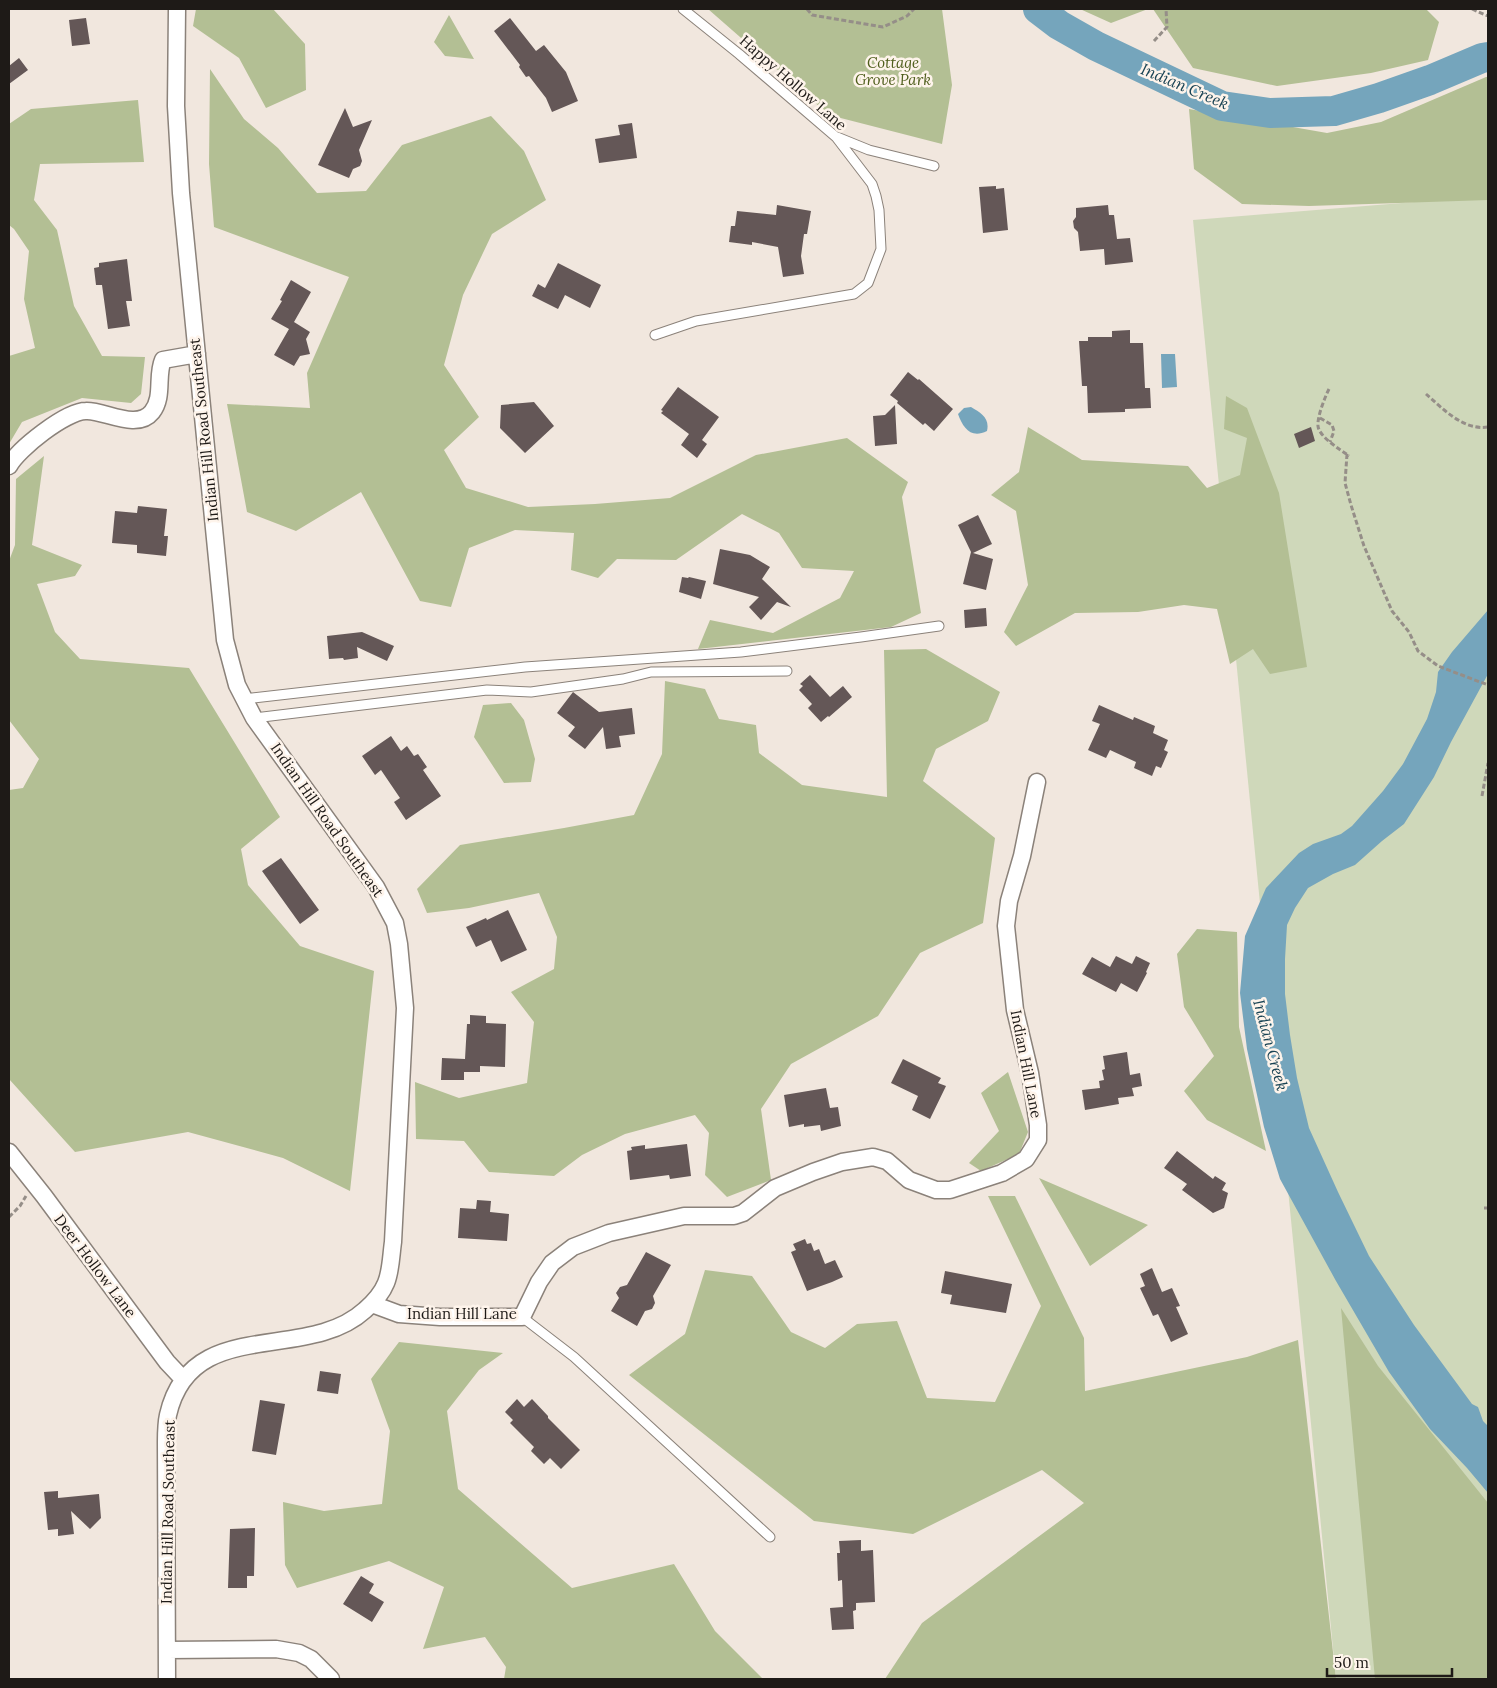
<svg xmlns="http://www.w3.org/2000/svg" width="1497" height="1688" font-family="Lora,serif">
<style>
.green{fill:#cfd8ba}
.forest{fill:#b3bf94}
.water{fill:#75a5bc}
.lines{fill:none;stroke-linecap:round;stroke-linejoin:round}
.river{stroke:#75a5bc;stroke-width:30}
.building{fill:#645757}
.service-casing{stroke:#8b827a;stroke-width:11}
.minor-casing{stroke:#8b827a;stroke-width:19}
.path{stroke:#958e88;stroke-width:3;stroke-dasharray:5 2.5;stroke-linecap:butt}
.service{stroke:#fff;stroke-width:9}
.minor{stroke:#fff;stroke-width:16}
.labels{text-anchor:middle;stroke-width:5;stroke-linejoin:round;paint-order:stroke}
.park-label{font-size:15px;font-style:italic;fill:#4f5e1c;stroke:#fef4eb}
.street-label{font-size:15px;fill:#1e1a17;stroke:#fef4eb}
.water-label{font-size:16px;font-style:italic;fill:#194354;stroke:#fef4eb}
</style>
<rect width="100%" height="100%" fill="#f1e7de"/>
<path class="green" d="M1488,196V1679H1336L1193,220Z"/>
<path class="forest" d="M196,9H273L305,44L306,90L266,108L239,58L193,26Z
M708,9H942L952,85L942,144L829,115Z
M1080,9H1148L1111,23Z
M1153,9H1426L1439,22L1428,60L1371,73L1277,86L1193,68Z
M449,15L474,59L445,56L434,42Z
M210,69L244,119L278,148L317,193L366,191L402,145L491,116L524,151L546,200L492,234L463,295L444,365L479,417L444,450L466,488L528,507L595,504L670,498L756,455L847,438L908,482L902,497L921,613L891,627L698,649L710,620L773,633L840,598L854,571L802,568L779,533L742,514L676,560L617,559L598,578L571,570L574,533L515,530L469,548L451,607L420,601L361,492L296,531L247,512L227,404L310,408L307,373L349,277L214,227L209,164Z
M1486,77H1488V200L1309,206L1242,204L1194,169L1189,109L1327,133L1381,122Z
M138,100L144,162L40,164L34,200L57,230L74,306L102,356L145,357L141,394L131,403L82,398L22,422L9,444V356L35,348L24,299L29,251L14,229L9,225V124L31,109Z
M1226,396L1247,408L1279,493L1307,667L1270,674L1253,649L1230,664L1217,609L1184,605L1138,612L1075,613L1016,646L1004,632L1028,585L1016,511L991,495L1019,472L1028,427L1082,460L1188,466L1207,488L1240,475L1247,438L1224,429Z
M44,456L32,545L82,565L75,576L37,584L55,632L80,659L189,668L280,817L241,849L248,885L300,946L374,971L350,1191L283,1158L188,1132L75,1152L9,1079V790L23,788L39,759L9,720V561L15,545L16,479Z
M926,649L1000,692L988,721L936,749L923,781L995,838L983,923L920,953L878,1016L791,1064L761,1109L771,1180L727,1197L705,1175L709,1133L695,1115L625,1134L582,1155L554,1176L489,1172L464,1141L416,1139L415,1082L459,1098L527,1083L534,1022L511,992L554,969L557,937L539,893L469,908L427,913L417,889L460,845L564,828L634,815L662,754L665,681L705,689L719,719L756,725L759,753L802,785L887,797L884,650Z
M511,703L524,720L535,759L531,782L504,783L474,737L483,705Z
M1197,929L1237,932L1239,1027L1266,1151L1207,1120L1184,1091L1214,1056L1184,1007L1177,954Z
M1008,1072L1028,1132L1019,1154L981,1171L969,1163L999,1131L981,1093Z
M1039,1178L1148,1225L1090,1266Z
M988,1196H1015L1084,1338L1085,1391L1247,1357L1298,1340L1336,1679H885L922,1623L1084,1503L1042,1470L913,1534L814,1521L629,1375L685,1334L705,1270L752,1276L791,1332L825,1348L857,1324L897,1321L927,1398L995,1402L1041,1306Z
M1341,1308L1378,1366L1488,1503V1679H1375Z
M399,1342L503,1353L479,1370L447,1411L458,1489L572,1588L674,1564L715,1631L763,1679H504L506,1667L485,1637L423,1649L444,1587L389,1561L297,1588L285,1565L283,1502L324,1511L382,1504L390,1431L371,1379Z"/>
<path class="water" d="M1161,354H1175L1177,387L1162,388Z
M971,407C981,413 990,418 987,431C971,439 963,428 958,414L964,408Z
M1488,610V674L1451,742L1434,777L1404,824L1382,841L1355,865L1333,874L1308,888L1295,908L1287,925L1285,959V994L1290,1035L1297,1078L1309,1128L1338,1192L1369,1256L1414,1325L1472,1404L1478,1407L1483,1421L1488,1426V1493L1467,1468L1430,1429L1389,1372L1336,1281L1280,1179L1264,1127L1247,1049L1240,993L1245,936L1266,888L1299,853L1313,844L1341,834L1352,826L1383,791L1403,764L1427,719L1436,692L1438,672L1452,652Z"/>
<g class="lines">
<path class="river" d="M1038,9L1059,25L1096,46L1222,106L1270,113L1334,111L1379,98L1430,80L1482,58L1488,57"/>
</g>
<path class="building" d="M86,18L90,44L72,46L69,20Z
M510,18L536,51L544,45L566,72L578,101L552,112L546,98L529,76L526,77L519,67L520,65L494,31Z
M19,58L28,70L9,84V66Z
M345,108L353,127L372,120L359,150L362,161L360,166L353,169L349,178L318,165Z
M632,123L637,158L599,163L595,139L620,135L618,125Z
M996,186V189L1004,188L1008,230L983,233L979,187Z
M777,205L811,211L807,234H804L801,256L804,274L783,277L778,247L752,242V245L729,242L731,226H735L737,211L776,215Z
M1108,205L1109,215H1114L1117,239L1130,238L1133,262L1105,265L1104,249L1080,251L1078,232L1074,228L1073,221L1076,217V208Z
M127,259L132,301H126L130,326L108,329L102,285H96L94,268L99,267V263Z
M558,263L601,285L590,308L565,295L558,309L532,296L538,284L545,288Z
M291,280L311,292L294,322L310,332L306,339L310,354L300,356L294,366L274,355L289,329L271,319L282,301L280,300Z
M1130,330V343H1143L1145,388H1150L1151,408L1125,409V412L1088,413L1087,386H1082L1079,341H1088V337H1112V331Z
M908,372L918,380L919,379L953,409L934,431L925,423L923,425L897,403L898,401L890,395Z
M678,387L719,417L702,440L707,444L697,458L681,445L689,434L661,413L663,411L661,410Z
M534,402L554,426L525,453L500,428L501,405Z
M895,405L897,444L875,446L873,416L885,415Z
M1311,427L1315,441L1299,448L1294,434Z
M138,506L167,509L164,536H168L166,556L137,553V545L112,543L115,511L137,513Z
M978,515L992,544L973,553L993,559L986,590L963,584L971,552L958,525Z
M720,549L750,555L770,567L762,579L791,607L777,602L761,620L749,607L759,597L713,584Z
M682,577L688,578L689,577L706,581L701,599L679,592Z
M986,608L987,626L965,628L964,610Z
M362,632L394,646L387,661L357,647L358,658L344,660L343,658L329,659L327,636Z
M810,675L830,697L843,686L852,697L829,717L828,716L821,722L808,708L812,704L799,690L803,686L800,684Z
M573,692L599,712L632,708L635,734L619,736L621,747L606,749L603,727L585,749L568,736L575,727L557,713Z
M1099,705L1133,720L1134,717L1155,726L1153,733L1168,740L1164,750L1168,752L1161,768L1156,766L1152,776L1134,768L1136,762L1110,750L1106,758L1088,750L1100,724L1092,721Z
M391,736L401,751L407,746L414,756L418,754L427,767L423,770L441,796L406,820L394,802L400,798L381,770L375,775L362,756Z
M281,858L319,910L300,924L262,871Z
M508,910L527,950L501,962L491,940L476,947L466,927L486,918L487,920Z
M1116,956L1132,964L1136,956L1150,963L1146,972L1147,973L1137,992L1121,983L1116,992L1082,974L1092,957L1110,967Z
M470,1015L486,1016V1023L506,1024L505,1067L480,1066V1072H464V1080H441L442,1058L465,1059L467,1024H470Z
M1127,1052L1130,1075L1140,1073L1142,1086L1132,1088L1134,1096L1118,1098L1119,1104L1085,1110L1082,1090L1100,1088L1099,1081L1104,1080L1102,1070L1105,1069L1103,1056Z
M903,1059L941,1078L938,1083L946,1086L930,1119L912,1110L918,1096L891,1083Z
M826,1088L830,1108L838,1107L841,1126L821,1131L820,1125L804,1127V1124L789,1127L784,1095Z
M687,1144L691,1176L670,1179L669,1175L630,1180L627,1151L632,1150L631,1147L645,1145V1149Z
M1177,1151L1213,1179L1215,1176L1226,1183L1222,1190L1228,1193L1224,1208L1213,1213L1182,1190L1187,1184L1164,1168Z
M477,1200L491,1201L490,1212L509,1214L507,1241L458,1238L460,1208L476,1209Z
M805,1239L807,1244L811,1243L814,1251L819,1249L825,1264L835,1260L843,1277L832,1282L807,1291L791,1252L796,1250L793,1244Z
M646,1252L671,1265L653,1296L655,1303L652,1309L645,1311L637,1326L611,1311L619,1298L616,1293L620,1287L627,1285Z
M1152,1268L1162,1292L1172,1288L1180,1306L1176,1307L1188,1334L1171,1342L1158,1314L1153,1316L1140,1288L1145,1286L1140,1274Z
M945,1271L1012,1284L1006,1313L950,1304L952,1295L941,1293Z
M320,1371L341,1374L338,1394L317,1391Z
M517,1399L524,1407L532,1399L548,1416V1418L580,1450L561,1469L550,1458L544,1464L531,1451L534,1447L510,1423L513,1420L505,1412Z
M260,1400L285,1404L276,1455L252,1451Z
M58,1491V1498L99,1494L101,1518L90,1529L71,1511L74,1534L58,1536V1529L48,1530L44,1492Z
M255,1528L254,1576H247V1588H228L230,1529Z
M861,1540V1551L873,1550L875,1602L856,1603V1610L853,1611L854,1629L832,1630L830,1608L843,1607L842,1580L838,1581L837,1553H840L839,1541Z
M361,1576L374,1584L369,1593L384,1602L372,1622L343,1604Z"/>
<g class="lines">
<defs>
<path id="service" d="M837,137L869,150L934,166
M655,335L696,321L854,294L868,283L881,249L879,210L876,196L872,184L836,137L739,54L683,9
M244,699L525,667L741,652L861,637L939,626
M254,718L487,690L531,692L623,679L651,672L787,671
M522,1317L574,1357L770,1537"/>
<path id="minor" d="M9,466C18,449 66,411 86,411C104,410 137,431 152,412C164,397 156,376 163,360L197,354
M9,1152L44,1196L167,1362L183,1379
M372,1304L399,1314L440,1317H522L539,1282L552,1263L573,1247L609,1233L684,1216H734L743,1213L775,1188L813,1172L842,1162L873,1157L887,1161L909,1180L936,1190H950L1002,1173L1026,1159L1038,1140V1125L1030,1073L1015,1010L1006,926L1009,901L1022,856L1037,782
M167,1650L276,1649L299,1653L311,1659L331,1679
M167,1679L166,1442C166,1433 166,1424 168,1415C191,1314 306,1364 365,1310C373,1303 382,1293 386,1283C391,1271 391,1256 393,1242L405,1008L399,944L395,923L376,887L254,718L237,685L225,640L181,193L176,106L177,9"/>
</defs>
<use href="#service" class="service-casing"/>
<use href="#minor" class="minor-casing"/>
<path class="path" d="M807,9L812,15L883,27L907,16L914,9
M1472,9L1488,16
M1154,41L1167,27L1166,9
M1329,389C1325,397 1317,417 1318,426C1319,437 1341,450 1349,456
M1426,394C1443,409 1464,431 1488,427
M1320,418L1332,425L1334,431L1330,442
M1347,454L1345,483L1351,505L1364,546L1392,611L1409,632L1418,651L1438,666L1488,685
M1482,796L1488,763
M1484,1208H1488
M9,1217L20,1206L26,1196"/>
<use href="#service" class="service"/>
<use href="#minor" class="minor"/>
</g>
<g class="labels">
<g class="park-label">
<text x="893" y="68">Cottage<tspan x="893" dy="17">Grove Park</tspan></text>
</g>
<g class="street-label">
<text transform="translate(793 83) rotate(41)" y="5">Happy Hollow Lane</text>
<text transform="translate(204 430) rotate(-96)" y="5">Indian Hill Road Southeast</text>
<text transform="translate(327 820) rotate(55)" y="5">Indian Hill Road Southeast</text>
<text transform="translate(1026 1064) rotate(79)" y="5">Indian Hill Lane</text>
<text transform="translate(95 1266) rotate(53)" y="5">Deer Hollow Lane</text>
<text x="462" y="1319">Indian Hill Lane</text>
<text transform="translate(168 1512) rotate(-89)" y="5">Indian Hill Road Southeast</text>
</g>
<g class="water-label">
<text transform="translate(1185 86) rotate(23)" y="6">Indian Creek</text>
<text transform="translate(1271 1045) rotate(75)" y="6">Indian Creek</text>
</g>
</g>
<rect width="1497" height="1688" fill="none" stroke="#1e1a17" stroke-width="20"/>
<path d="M1327 1668v8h125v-8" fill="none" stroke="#1e1a17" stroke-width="2.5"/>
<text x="1334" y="1668" font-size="15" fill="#1e1a17" stroke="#fef4eb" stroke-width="4" paint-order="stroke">50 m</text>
</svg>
